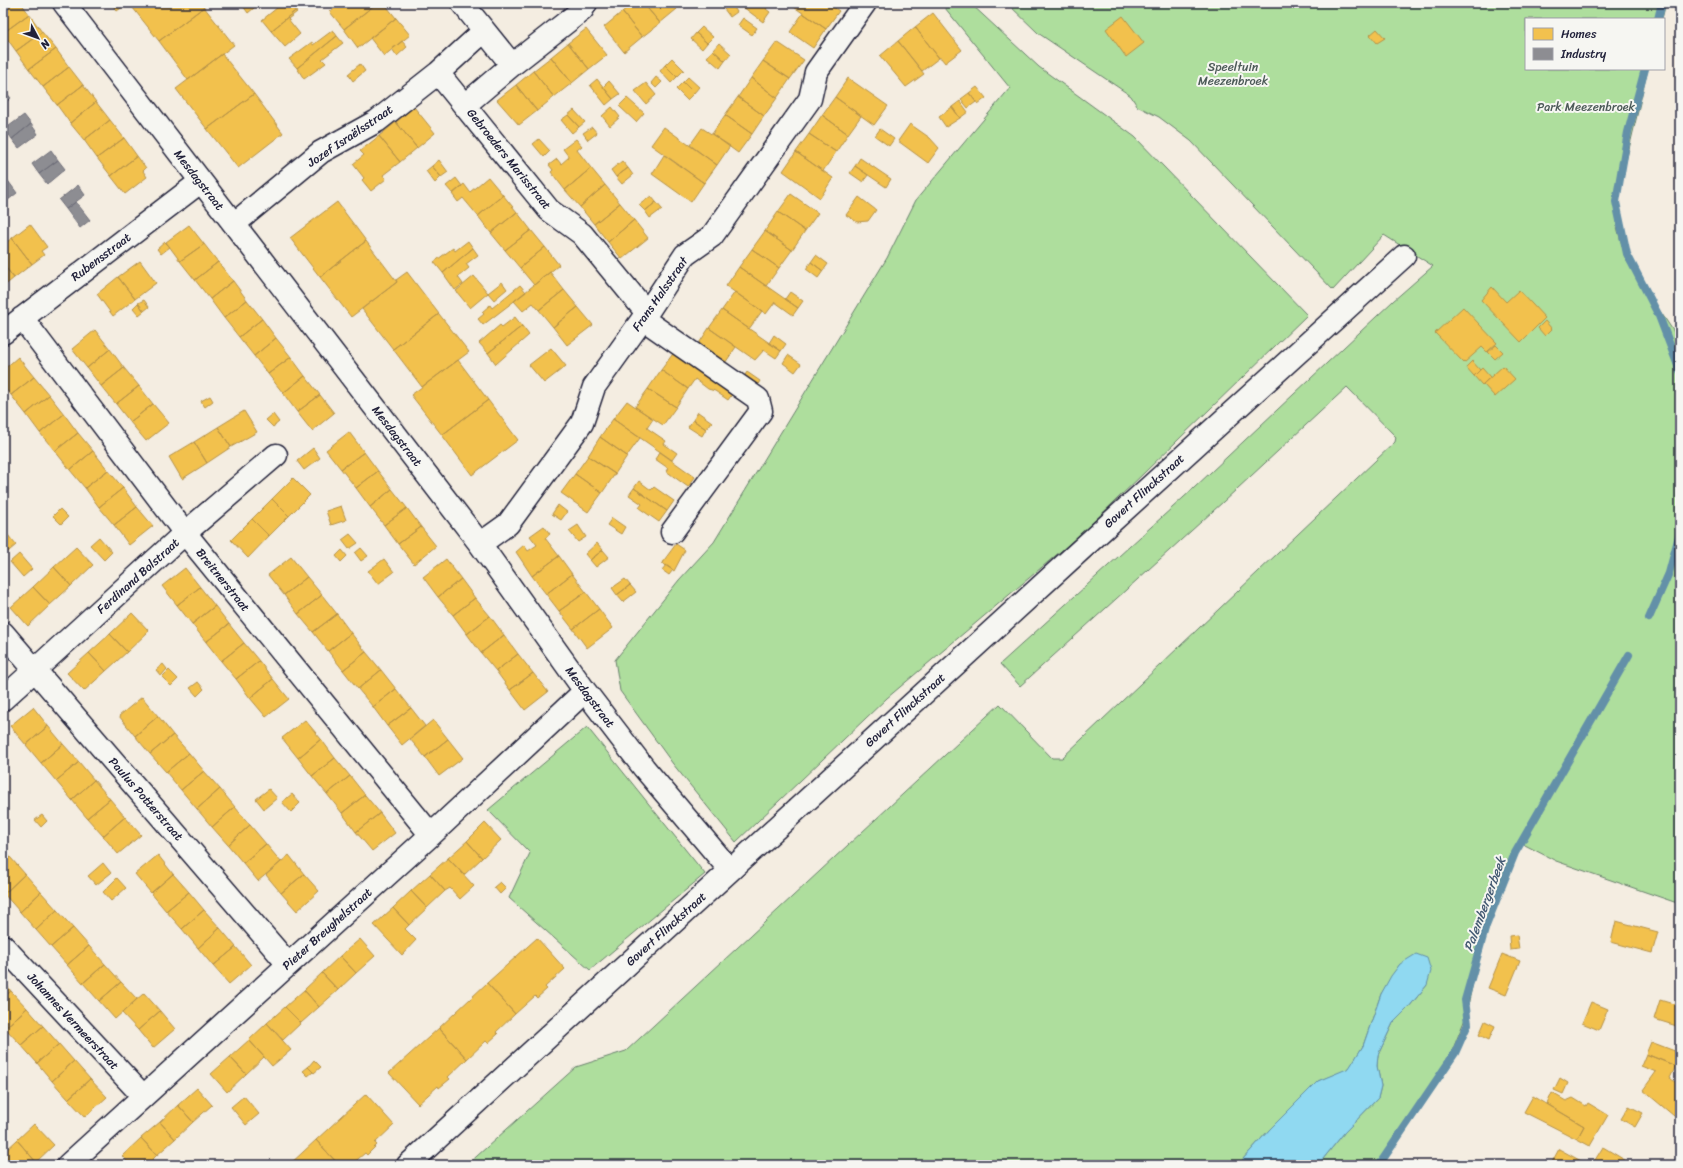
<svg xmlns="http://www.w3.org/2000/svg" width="1683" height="1168" font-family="Sriracha,sans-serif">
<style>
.green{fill:#aede9d;stroke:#68806c}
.water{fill:#90d9f1;stroke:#6490a8}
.homes{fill:#f2c14e;stroke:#b49148}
.industry{fill:#8d8d92;stroke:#6d6d78}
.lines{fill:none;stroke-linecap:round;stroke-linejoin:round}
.stream{stroke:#6490a8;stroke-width:8}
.minor-casing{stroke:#22223b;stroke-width:25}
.minor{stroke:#f6f6f2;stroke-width:22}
.labels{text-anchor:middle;stroke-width:4;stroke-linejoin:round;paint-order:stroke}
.park-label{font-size:12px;fill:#4c5a58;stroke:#f6f6f2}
.street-label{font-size:12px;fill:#22223b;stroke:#f6f6f2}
.water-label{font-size:13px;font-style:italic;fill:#435972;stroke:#f6f6f2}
</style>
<rect width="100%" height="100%" fill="#f4ede1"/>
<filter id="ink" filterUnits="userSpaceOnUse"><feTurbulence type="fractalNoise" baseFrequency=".025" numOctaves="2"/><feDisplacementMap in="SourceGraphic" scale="8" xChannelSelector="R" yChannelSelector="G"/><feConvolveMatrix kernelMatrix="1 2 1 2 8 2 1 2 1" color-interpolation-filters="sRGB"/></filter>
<g filter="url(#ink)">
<path class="green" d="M944,3H970L1039,67L1135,137L1307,315L1080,535L887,698L736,842L673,764L620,691L615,660L679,580L714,542L887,258L916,200L1010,88L945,8Z
M1007,3H1666L1662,19H1526V69H1648L1620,187L1617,227L1626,260L1680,341V904L1556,861L1521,843L1504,875L1484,933L1465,1019L1448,1061L1380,1165H1318L1344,1133L1378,1098L1381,1086L1377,1066L1378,1055L1393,1023L1408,1008L1427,985L1400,964L1381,994L1363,1046L1349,1069L1318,1081L1270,1129L1243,1159V1165H467L576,1067L626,1051L1000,704L1052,758H1062L1395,442L1396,437L1347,387L1223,502L1020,686L1000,664L1194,488L1393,301L1433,266L1384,235L1333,290L1191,141L1159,117L1137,106L1131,96L1038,33Z
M587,727L705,874L590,970L509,898L530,853L488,810Z"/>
<path class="water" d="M1416,954L1427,958L1431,971L1427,985L1408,1008L1393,1023L1378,1055L1377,1066L1381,1086L1378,1098L1344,1133L1318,1165H1243V1159L1270,1129L1318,1081L1349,1068L1363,1046L1381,994L1391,976L1400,964Z"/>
<path class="homes" d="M6,3H21L29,14L3,33V5Z
M111,3H128L117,11Z
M129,3H202L204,7L159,41Z
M241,3H260L248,13Z
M283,3H289L295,11L271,31L262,20Z
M341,3H377L344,29L330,12Z
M377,3H384L396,18L358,48L344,29Z
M633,3H643L660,23L642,37L622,12Z
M643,3H672L677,9L660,23Z
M723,3H731L737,12L730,17L721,5Z
M747,3H770L766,9L770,12L763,22L743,7Z
M797,3H828L839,11L826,29L794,7Z
M204,7L234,45L188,80L159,41Z
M295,11L297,12L288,19L300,34L285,47L271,31Z
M622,12L642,37L624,52L604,27Z
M803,13L826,29L813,48L790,32Z
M933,13L962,50L945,63L941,58H939L915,27Z
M29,14L42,32L16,51L3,33Z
M1123,16L1144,43L1126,57L1106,29Z
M396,18L410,35L384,56L370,38Z
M743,18L757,28L752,35L738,25Z
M702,27L713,37L707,43L696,33Z
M915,27L939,58L922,71L898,41Z
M586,29L607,55L589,69L568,43Z
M1377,29L1385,38L1377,43L1370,35Z
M333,30L337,36L297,68L289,59L312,42L313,45Z
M42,32L56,49L29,69L16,51Z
M696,33L707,43L702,49L691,39Z
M337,36L343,43L322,59L326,63L304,79L297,68Z
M402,41L407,47L397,56L392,49Z
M898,41L924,74L906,87L880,56Z
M777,42L804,60L790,79L763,61Z
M568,43L589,69L572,83L551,57Z
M719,43L731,54L725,61L713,50Z
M56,49L69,67L43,87L29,69Z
M713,50L725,61L720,68L707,57Z
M222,54L254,94L207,129L176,89Z
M551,57L572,83L554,97L533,71Z
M672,58L684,70L677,77L665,65Z
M763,61L790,79L777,98L751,78Z
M360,64L365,71L353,81L348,74Z
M665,65L677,77L671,83L660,71Z
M69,67L83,85L57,105L43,87Z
M533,71L554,97L537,111L516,85Z
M656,77L662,82L656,88L651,83Z
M688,77L699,87L694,93L683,82Z
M751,78L777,98L764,116L738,97Z
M848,78L888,106L874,125L835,97Z
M597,79L613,99L606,105L590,85Z
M609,81L620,94L613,99L603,87Z
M683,82L694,93L687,100L676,89Z
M646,83L656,95L646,104L635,91Z
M83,85L96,102L70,123L57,105Z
M516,85L537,111L519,125L497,100Z
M977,87L986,98L978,104L969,93Z
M969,93L976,102L968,108L961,99Z
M254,94L283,133L238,168L207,129Z
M738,97L764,116L752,134L725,115Z
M835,97L861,116L848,134L822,115Z
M627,98L644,113L636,122L619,106Z
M960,101L968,112L960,118L952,107Z
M96,102L110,120L84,140L70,123Z
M414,107L435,133L417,148L396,122Z
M612,107L620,117L610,126L602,116Z
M952,107L960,118L946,127L939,117Z
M574,110L585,122L579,127L568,115Z
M568,115L579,127L572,133L561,120Z
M725,115L752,134L738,153L712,134Z
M822,115L848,134L836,152L809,134Z
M110,120L124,138L97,158L84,140Z
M396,122L417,148L400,162L379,136Z
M910,124L930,138L939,148L928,163L898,141Z
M592,127L597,133L588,140L583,133Z
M664,127L717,165L704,183L651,145Z
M702,128L730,146L717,165L690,145Z
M880,129L894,139L889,146L875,136Z
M809,134L836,152L823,171L796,152Z
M379,136L400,162L383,175L386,179L371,191L362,180L364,178L353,164L364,155L360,151Z
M124,138L137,156L111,176L97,158Z
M539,139L550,151L544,157L533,144Z
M576,139L582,146L577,150L591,168L565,190L551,172L553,170L549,165L557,159L561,164L569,157L563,149Z
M796,152L833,178L820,198L783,171Z
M664,155L704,183L691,202L652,174Z
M137,156L146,168L143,171L147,177L125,194L111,176Z
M860,158L891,179L886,187L855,166Z
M439,160L448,172L441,177L432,166Z
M622,161L628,168L616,177L611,170Z
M432,166L441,177L435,183L426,171Z
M855,166L868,175L863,182L850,173Z
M591,168L605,185L580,207L565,190Z
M628,168L633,175L622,184L616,177Z
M488,177L503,195L478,216L463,198L458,202L452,194L464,184L470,192Z
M456,178L462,186L453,194L446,186Z
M605,185L620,203L594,224L580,207Z
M791,194L818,213L805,231L778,212Z
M503,195L517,212L491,233L478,216Z
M651,196L656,202L645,211L639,205Z
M859,197L876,210L868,221L857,222L846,215Z
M337,202L366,241L320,277L290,238Z
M656,202L662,209L650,218L645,211Z
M620,203L634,220L608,242L594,224Z
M517,212L531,230L505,250L491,233Z
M778,212L805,231L792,250L765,231Z
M634,220L648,238L622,259L608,242Z
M30,224L47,247L41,251L44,255L32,264L12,238Z
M189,225L204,244L180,261L166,242Z
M531,230L545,247L520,268L505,250Z
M765,231L792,250L779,268L752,249Z
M12,238L32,264L14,278L3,264V245Z
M366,241L397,282L351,317L320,277Z
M468,241L473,248L443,273L434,262L453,248L455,251Z
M165,242L170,247L161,254L157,249Z
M204,244L218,262L195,280L180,261Z
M545,247L559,265L534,285L520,268Z
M473,248L478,255L466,264L469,268L458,277L463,284L455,290L443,273Z
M752,249L779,268L766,286L739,267Z
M816,255L828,264L823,271L811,262Z
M140,261L156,283L135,299L118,277Z
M218,262L233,281L210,299L195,280Z
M811,262L823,271L818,278L806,269Z
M3,264L14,278L3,287Z
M739,267L798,308L793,315L775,302L766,314L726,286Z
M407,272L439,314L393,349L362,309L397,282L396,280Z
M550,272L564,290L539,310L533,303L523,311L514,301Z
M474,276L488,293L470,308L456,291Z
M118,277L135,299L113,316L97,294Z
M233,281L247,300L224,318L210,299Z
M502,282L507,289L494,300L488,293Z
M520,285L526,292L483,325L478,319L484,314L482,312L490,305L492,308Z
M1492,287L1506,302L1519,290L1545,318L1521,342L1481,300Z
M564,290L578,307L553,327L539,310Z
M735,292L762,311L749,329L722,310Z
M790,292L803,301L798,308L785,299Z
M144,300L149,307L144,311L138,303Z
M247,300L262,319L239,337L224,318Z
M138,303L144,311L139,315L133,308Z
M578,307L593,325L567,345L553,327Z
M1463,307L1497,343L1487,352L1482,347L1464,363L1435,333Z
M722,310L781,351L776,358L764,350L755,360L709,328Z
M439,314L469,352L422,387L393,349Z
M515,317L522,326L488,353L479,343L500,325L502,327Z
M262,319L276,338L254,356L239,337Z
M1545,321L1552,329L1545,336L1538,328Z
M522,326L529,335L496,364L488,353Z
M709,328L736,347L723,366L696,348Z
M95,330L110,349L87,368L72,349Z
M774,335L786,344L781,351L769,343Z
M276,338L291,357L268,374L254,356Z
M1496,345L1503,352L1495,359L1488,352Z
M551,348L566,366L544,383L529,365Z
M110,349L124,368L101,386L87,368Z
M675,351L733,393L728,400L715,391L708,389L695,379L688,389L661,370Z
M788,355L801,364L795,372L783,363Z
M18,357L34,377L11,395L3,386V370Z
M291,357L305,376L283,393L268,374Z
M458,360L488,400L442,435L411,395Z
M1472,361L1480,370L1474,376L1466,367Z
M1503,366L1515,379L1495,397L1483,384Z
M124,368L139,386L116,404L101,386Z
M1482,368L1490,377L1482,385L1474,376Z
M661,370L688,389L676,407L648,389Z
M747,372L760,381L755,389L742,380Z
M305,376L320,395L297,412L283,393Z
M34,377L49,395L26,414L11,395Z
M139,386L153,404L130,422L116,404Z
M648,389L676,407L663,425L635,407Z
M49,395L64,414L40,433L26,414Z
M320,395L334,413L312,431L297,412Z
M210,396L213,401L205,407L201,401Z
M488,400L518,440L472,475L442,435Z
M627,401L653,419L647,428L666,441L664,444L677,453L672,460L613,419Z
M153,404L169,423L146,441L130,422Z
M244,411L257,432L231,447L218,427Z
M698,412L712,422L706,429L693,420Z
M64,414L78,433L55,451L40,433Z
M273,414L279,422L273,427L266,420Z
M613,419L640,438L627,456L600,437Z
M693,420L706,429L702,436L688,427Z
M218,427L231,447L207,463L194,442Z
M349,432L364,452L341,469L326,450Z
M78,433L93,451L70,470L55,451Z
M600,437L627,456L615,474L588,456Z
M194,442L207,463L182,479L169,457Z
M313,448L320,458L304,470L297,461Z
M93,451L108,470L85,488L70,470Z
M364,452L378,471L356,488L341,469Z
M660,452L695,477L688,487L666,471L668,468L655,459Z
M588,456L615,474L602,493L575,474Z
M108,470L123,488L99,507L85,488Z
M378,471L392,489L370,507L356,488Z
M575,474L602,493L588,512L561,493Z
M293,478L310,495L289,516L272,499Z
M639,481L651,490L654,487L674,501L667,511L634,488Z
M123,488L137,507L114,525L99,507Z
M634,488L667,511L659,522L639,508L642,504L629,495Z
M392,489L407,508L384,525L370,507Z
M272,499L289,516L269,536L252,519Z
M558,505L567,512L561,520L552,514Z
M341,506L346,520L331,525L326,511Z
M137,507L153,526L129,545L114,525Z
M407,508L421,527L398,544L384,525Z
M60,509L68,517L61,524L53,516Z
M612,518L625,527L621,534L607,525Z
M252,519L269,536L248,558L231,540Z
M578,525L586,537L578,542L569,531Z
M544,526L550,534L545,538L559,556L532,576L516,552L524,545L528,551L537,545L530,536Z
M421,527L436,546L414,564L398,544Z
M3,529L16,545L3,556Z
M350,534L358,543L349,549L342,540Z
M99,537L112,552L104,560L90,545Z
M597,543L603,550L590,560L585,554Z
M676,544L685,550L674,571L662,563Z
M76,547L93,565L71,586L54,567Z
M361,548L368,556L361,561L355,553Z
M342,550L347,556L341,562L336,556Z
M603,550L609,557L596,567L590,560Z
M19,554L32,569L23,577L10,562Z
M559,556L572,574L546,594L532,576Z
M291,557L307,577L284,595L268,575Z
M384,559L394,572L378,584L368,571Z
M446,559L461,579L438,597L423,577Z
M666,565L673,570L669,575L662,570Z
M54,567L71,586L50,605L33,587Z
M185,568L200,587L177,605L162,586Z
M572,574L586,592L559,611L546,594Z
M307,577L322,595L298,614L284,595Z
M461,579L475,598L453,615L438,597Z
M625,579L630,585L617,595L612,588Z
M630,585L636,592L623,602L617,595Z
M33,587L50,605L28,626L11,607Z
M200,587L215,606L192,624L177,605Z
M586,592L599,609L573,629L559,611Z
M322,595L337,614L313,632L298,614Z
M475,598L490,616L467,634L453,615Z
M215,606L229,624L206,642L192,624Z
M599,609L613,628L587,648L573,629Z
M132,613L149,631L127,652L110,634Z
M337,614L351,633L328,651L313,632Z
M490,616L504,635L481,653L467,634Z
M229,624L244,643L221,661L206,642Z
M351,633L366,652L343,670L328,651Z
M110,634L127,652L106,671L89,653Z
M504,635L518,654L496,671L481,653Z
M244,643L259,661L236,679L221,661Z
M366,652L381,670L358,689L343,670Z
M89,653L106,671L84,691L67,673Z
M518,654L533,673L510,690L496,671Z
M259,661L273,679L250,698L236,679Z
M163,664L167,669L161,676L156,670Z
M169,670L178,679L171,686L162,677Z
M381,670L396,689L373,707L358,689Z
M533,673L548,692L525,710L510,690Z
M273,679L289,699L266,717L250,698Z
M198,682L204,689L197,696L190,688Z
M396,689L411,708L387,726L373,707Z
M142,697L158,716L135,736L119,716Z
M33,707L48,726L26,745L10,726Z
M411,708L425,726L402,745L387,726Z
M158,716L173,735L150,754L135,736Z
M305,720L321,739L298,758L282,738Z
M433,720L448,739L425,757L410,739Z
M48,726L63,744L41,763L26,745Z
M173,735L189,753L166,772L150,754Z
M321,739L335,758L312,776L298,758Z
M448,739L463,758L439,776L425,757Z
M63,744L79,762L56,781L41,763Z
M189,753L204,771L181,790L166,772Z
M335,758L350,776L327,794L312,776Z
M79,762L94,780L72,800L56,781Z
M204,771L220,789L197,809L181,790Z
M350,776L365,795L342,813L327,794Z
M94,780L110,799L87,818L72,800Z
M220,789L235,807L212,827L197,809Z
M269,789L277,798L264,809L256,799Z
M292,794L300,803L291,812L282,802Z
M365,795L380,813L356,832L342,813Z
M110,799L125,817L103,836L87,818Z
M235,807L250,825L228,845L212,827Z
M380,813L395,833L372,851L356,832Z
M42,815L47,821L41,827L35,820Z
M125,817L141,835L118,854L103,836Z
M485,823L501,840L482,858L467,841Z
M250,825L266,844L243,863L228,845Z
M467,841L482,858L464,875L448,858Z
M266,844L281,862L258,881L243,863Z
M3,849L10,857L3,863Z
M158,855L173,874L151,893L135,874Z
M289,855L304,874L281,893L266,875Z
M10,857L25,874L4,894L3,863Z
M448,858L474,886L460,899L450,888L445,891L430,874Z
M103,863L111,873L96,885L88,876Z
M25,874L41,892L20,912L4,894Z
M173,874L189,892L166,911L151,893Z
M304,874L319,891L297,911L281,893Z
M430,874L445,891L427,908L411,891Z
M117,878L126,888L111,901L103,892Z
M500,882L506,888L500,894L494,887Z
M411,891L427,908L409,925L393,908Z
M41,892L57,910L36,930L20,912Z
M189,892L204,910L182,929L166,911Z
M393,908L409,925L405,929L416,940L402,955L374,925Z
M57,910L73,928L51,947L36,930Z
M204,910L220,928L198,948L182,929Z
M1616,921L1658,932L1652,953L1611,942Z
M73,928L89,946L67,965L51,947Z
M220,928L236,947L213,966L198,948Z
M1517,935L1519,949L1510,950L1509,936Z
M537,938L565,969L545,987L547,989L537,998L535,996L515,1014L487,983Z
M360,939L375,956L356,973L340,956Z
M89,946L105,964L83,983L67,965Z
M236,947L251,965L229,984L213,966Z
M1502,954L1520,961L1506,995L1488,988Z
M340,956L356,973L338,990L322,973Z
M105,964L121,982L99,1001L83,983Z
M322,973L338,990L319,1007L304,990Z
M3,981L11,991L3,998Z
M121,982L137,999L115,1019L99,1001Z
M487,983L515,1014L496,1032L498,1034L488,1043L486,1041L467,1059L439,1028Z
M304,990L319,1007L301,1023L285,1007Z
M11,991L27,1008L5,1028L3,1026V998Z
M144,993L160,1011L138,1030L122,1013Z
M1660,1000L1680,1006V1027L1654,1019Z
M1591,1002L1608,1009L1599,1030L1582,1023Z
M285,1007L301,1023L283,1040L267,1023Z
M27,1008L43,1026L21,1045L5,1028Z
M160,1011L175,1029L153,1048L138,1030Z
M1485,1021L1495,1026L1489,1040L1479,1035Z
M267,1023L291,1050L272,1066L249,1040Z
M43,1026L59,1044L37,1063L21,1045Z
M439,1028L467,1059L448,1077L450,1079L439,1088L438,1086L418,1104L389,1073Z
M249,1040L264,1057L246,1074L230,1057Z
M1651,1042L1680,1053V1068L1646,1054Z
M59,1044L74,1061L52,1081L37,1063Z
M1646,1054L1676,1066L1670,1078L1680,1086V1121L1643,1090L1656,1072L1641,1066Z
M230,1057L246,1074L227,1092L211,1074Z
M314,1060L321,1067L314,1073L308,1067Z
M74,1061L90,1079L68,1099L52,1081Z
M308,1067L313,1072L308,1076L303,1071Z
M1560,1078L1568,1083L1563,1094L1554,1090Z
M90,1079L107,1097L85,1117L68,1099Z
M197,1088L212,1105L193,1122L178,1105Z
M1552,1093L1566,1101L1573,1098L1586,1106L1588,1103L1608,1115L1590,1146L1577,1139L1584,1126L1547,1104Z
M366,1094L394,1125L375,1143L377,1145L367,1155L365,1153L351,1165H339L316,1140Z
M244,1096L259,1114L246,1125L231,1107Z
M1533,1096L1584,1126L1577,1139L1524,1112Z
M178,1105L193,1122L175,1139L160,1122Z
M1629,1106L1643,1113L1635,1127L1621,1119Z
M160,1122L175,1139L157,1155L141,1138Z
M34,1124L54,1145L36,1162L17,1140Z
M141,1138L157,1155L147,1165H131L122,1156Z
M17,1140L36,1162L33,1165H8L3,1160V1153Z
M316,1140L339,1165H289Z
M1603,1147L1633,1165H1592Z
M1559,1149L1583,1162L1582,1165L1551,1164Z"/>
<path class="industry" d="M3,89L11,98L3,104Z
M24,115L31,124L12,139L5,129Z
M31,124L38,134L19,148L12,139Z
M51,150L58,160L39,174L32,164Z
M58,160L65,169L47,184L39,174Z
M3,174L17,193L3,204Z
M78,185L85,195L66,209L59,200Z
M76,202L90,220L80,228L66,209Z"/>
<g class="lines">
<path class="stream" d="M1658,19L1662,3
M1645,69L1628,132L1616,202L1627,254L1659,316L1680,371
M1649,618L1669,573L1680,532
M1379,1165L1455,1053L1468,1024L1465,1000L1486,926L1515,853L1629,655"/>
<defs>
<path id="minor" d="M64,3L480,544L585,691L644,768L730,870
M462,3L512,65
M438,73L549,210L582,234L647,313
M465,105L512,65L582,10L586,3
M234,224L321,152L377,121L438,73L484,31
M22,318L185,533L431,835
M643,319L758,399L761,411L672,532
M3,333L200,182
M480,544L508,524L582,423L594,387L647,313L685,255L712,236L810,99L816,72L865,3
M3,633L288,964
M3,699L185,533L276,455
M3,946L143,1096
M68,1165L431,835L585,691
M408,1165L1086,545L1404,256"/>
</defs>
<use href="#minor" class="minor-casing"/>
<use href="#minor" class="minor"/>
</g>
</g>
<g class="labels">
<g class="park-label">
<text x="1233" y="71">Speeltuin<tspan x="1233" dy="14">Meezenbroek</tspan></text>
<text x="1586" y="111">Park Meezenbroek</text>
</g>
<g class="street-label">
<text transform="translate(350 136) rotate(-34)" y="4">Jozef Israëlsstraat</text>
<text transform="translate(509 159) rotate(51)" y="4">Gebroeders Marisstraat</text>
<text transform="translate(199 180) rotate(52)" y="4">Mesdagstraat</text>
<text transform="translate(101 257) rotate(-37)" y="4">Rubensstraat</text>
<text transform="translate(660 294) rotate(-55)" y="4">Frans Halsstraat</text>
<text transform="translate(397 436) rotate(52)" y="4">Mesdagstraat</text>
<text transform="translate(1144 491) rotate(-42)" y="4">Govert Flinckstraat</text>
<text transform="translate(138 576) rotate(-42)" y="4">Ferdinand Bolstraat</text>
<text transform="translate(223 580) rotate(51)" y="4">Breitnerstraat</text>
<text transform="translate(590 697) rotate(53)" y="4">Mesdagstraat</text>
<text transform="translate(905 710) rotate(-42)" y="4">Govert Flinckstraat</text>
<text transform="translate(146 799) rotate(49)" y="4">Paulus Potterstraat</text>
<text transform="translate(327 929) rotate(-42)" y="4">Pieter Breughelstraat</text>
<text transform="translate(666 929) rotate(-42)" y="4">Govert Flinckstraat</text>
<text transform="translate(73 1021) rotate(47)" y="4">Johannes Vermeerstraat</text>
</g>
<g class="water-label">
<text transform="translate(1484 904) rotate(-70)" y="5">Palembergerbeek</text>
</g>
</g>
<rect width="1683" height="1168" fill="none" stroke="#f6f6f2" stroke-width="16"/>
<rect x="8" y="8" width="1667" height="1152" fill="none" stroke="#22223b" stroke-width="1.5" filter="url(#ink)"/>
<rect x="1525" y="18" width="140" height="52" fill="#f6f6f2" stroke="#a1a1a9"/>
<rect x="1533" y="28" width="20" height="12" fill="#f2c14e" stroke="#a1a1a9"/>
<text x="1561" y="38" font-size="12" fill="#22223b">Homes</text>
<rect x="1533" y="48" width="20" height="12" fill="#8d8d92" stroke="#a1a1a9"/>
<text x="1561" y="58" font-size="12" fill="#22223b">Industry</text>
<g transform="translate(38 38) rotate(131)" stroke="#f6f6f2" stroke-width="3" paint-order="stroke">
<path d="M0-3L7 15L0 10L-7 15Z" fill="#22223b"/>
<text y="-6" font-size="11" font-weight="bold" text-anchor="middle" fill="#22223b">N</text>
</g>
</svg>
